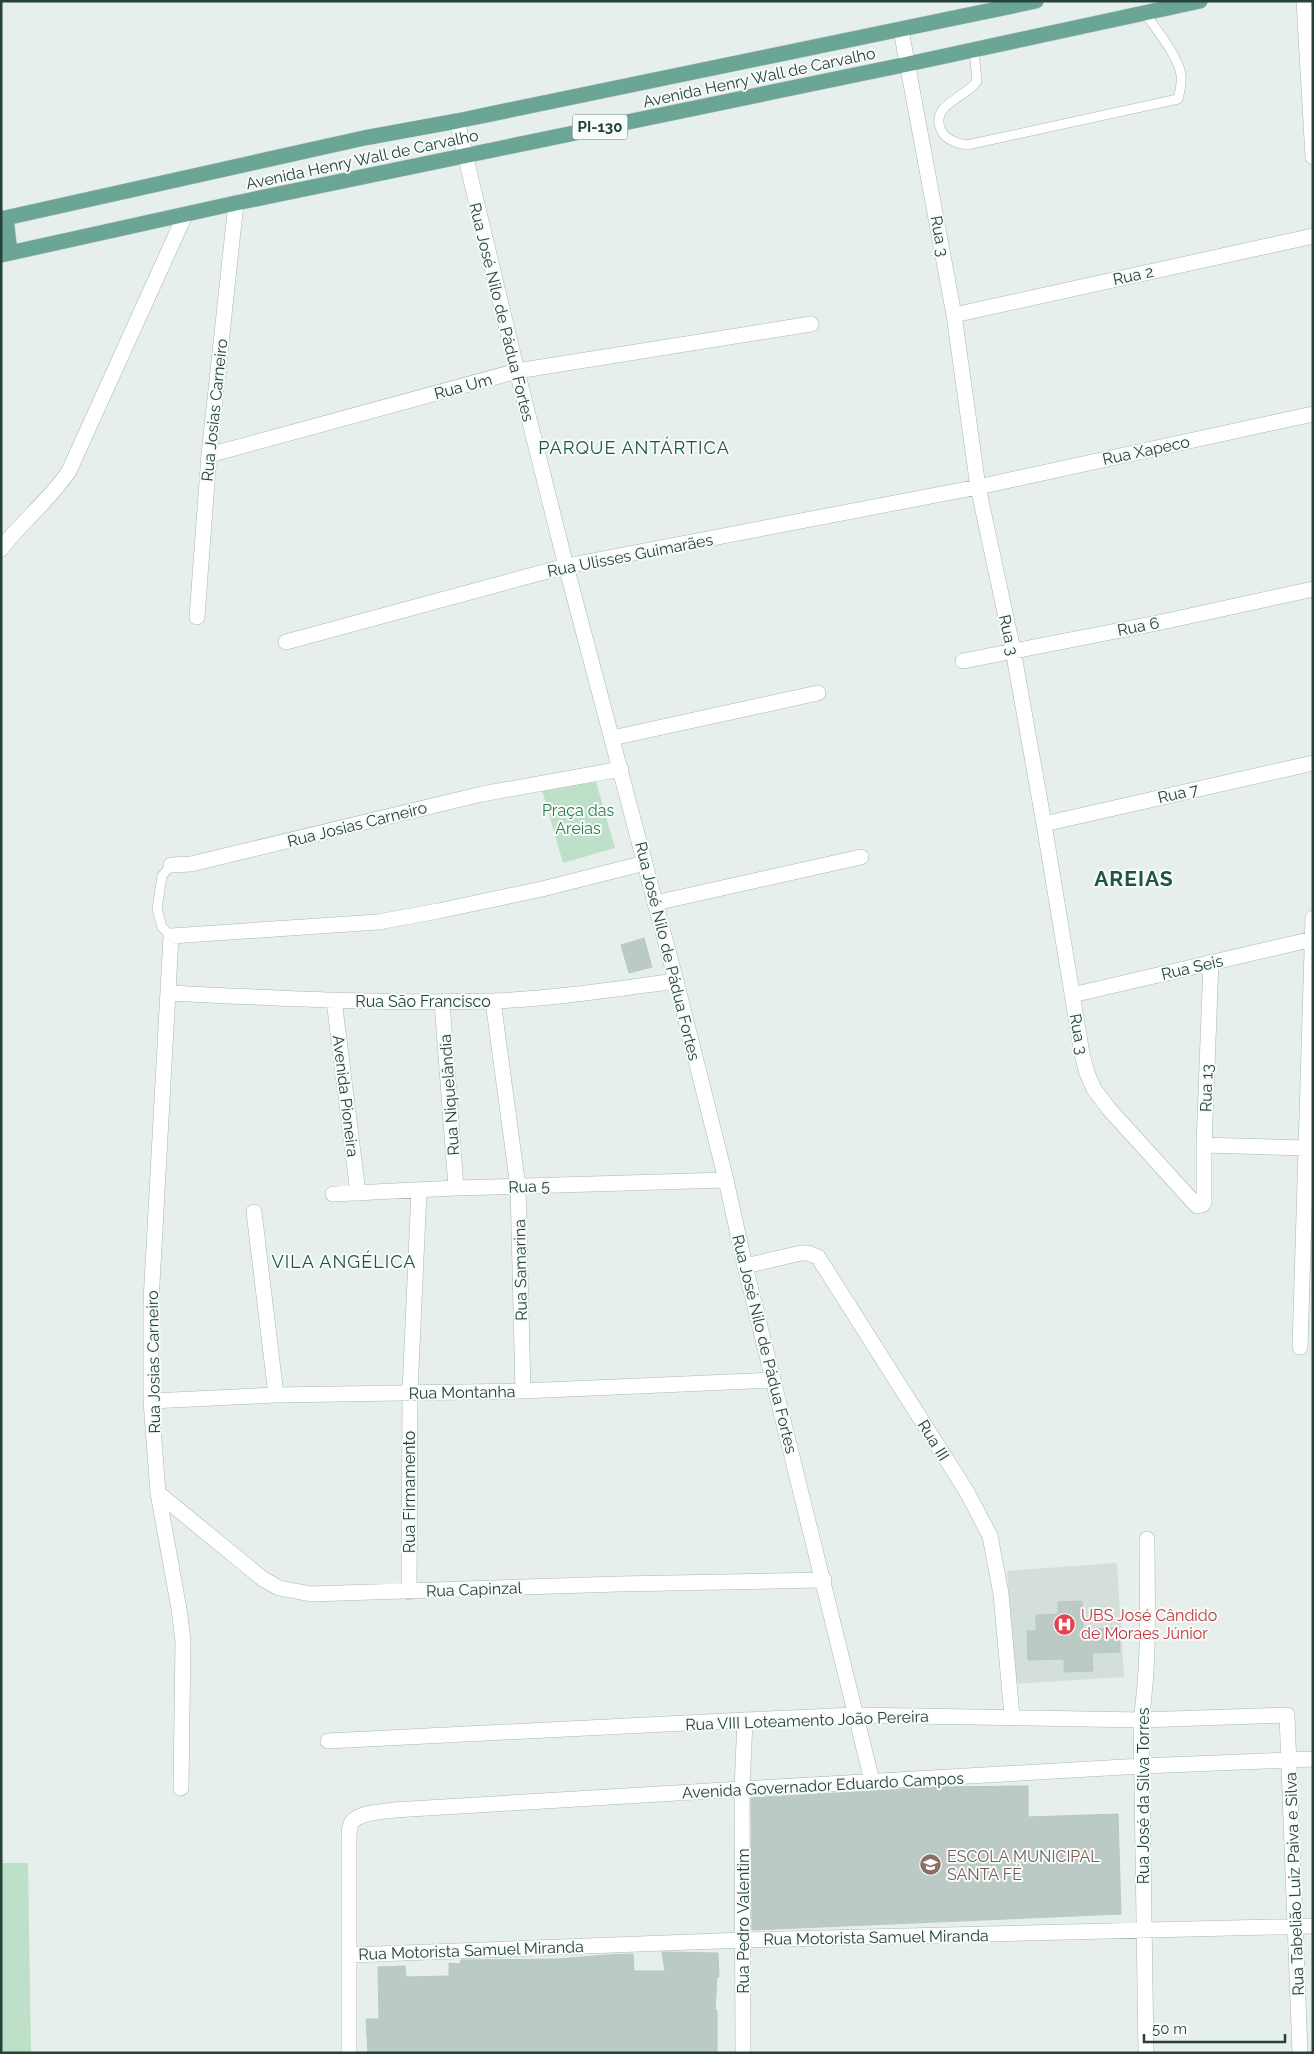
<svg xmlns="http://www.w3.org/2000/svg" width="1314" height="2054" font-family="Raleway,sans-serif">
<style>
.built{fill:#d4dfda}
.green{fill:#bfe0c8}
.building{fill:#bbcac4;stroke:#b8c9c2}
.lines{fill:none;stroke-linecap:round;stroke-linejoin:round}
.lane-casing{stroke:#a8b8b2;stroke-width:10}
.street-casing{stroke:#a8b8b2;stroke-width:16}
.secondary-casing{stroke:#a4bbb3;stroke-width:16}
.primary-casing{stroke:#c2cac8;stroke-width:16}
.lane{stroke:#fff;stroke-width:9}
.street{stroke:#fff;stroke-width:15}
.secondary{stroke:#fff;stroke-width:15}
.primary{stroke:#6aa596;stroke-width:15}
.labels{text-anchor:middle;stroke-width:4;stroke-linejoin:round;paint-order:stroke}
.shield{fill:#f7fbf9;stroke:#637a73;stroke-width:1}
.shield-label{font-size:15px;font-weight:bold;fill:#24423a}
.street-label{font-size:16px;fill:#24423a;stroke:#f7fbf9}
.park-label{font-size:16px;fill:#2d7a4b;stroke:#f7fbf9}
.health-label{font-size:16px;fill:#be3a42;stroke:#f7fbf9;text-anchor:start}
.education-label{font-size:16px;fill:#785e54;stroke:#f7fbf9;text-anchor:start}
.neighbourhood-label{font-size:18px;letter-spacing:1px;fill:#1f5548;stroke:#f7fbf9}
.district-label{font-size:21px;font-weight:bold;letter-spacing:1px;fill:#1f5548;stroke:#f7fbf9}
</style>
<rect width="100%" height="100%" fill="#e6efeb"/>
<path class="built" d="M1117,1563L1124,1677L1014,1684L1007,1571Z"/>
<path class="green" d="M594,775L615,848L563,863L542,790Z
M1,1863H28L31,2053H1Z"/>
<path class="building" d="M644,938L652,967L629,973L621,945Z
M1082,1601L1083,1629L1119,1628L1120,1652L1092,1653L1093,1671L1064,1672V1659L1028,1660L1027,1631H1036V1615L1058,1614V1602Z
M1028,1786V1817L1118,1814L1121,1914L752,1930L751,1798L936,1787Z
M662,1952L718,1953L719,1977H717L715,2010H717V2053H368L366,2019H379L378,1967L405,1966L406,1977L449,1976V1963L460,1964L461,1960L558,1959L606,1955L633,1954L634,1971H665Z"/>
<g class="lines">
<defs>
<path id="lane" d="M974,50L977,81C967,97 929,105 941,130C946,140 956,143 967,145L1178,99C1180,91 1182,84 1181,75C1179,57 1155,28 1145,13
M171,936L162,927L157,909L162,876L171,865"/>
<path id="street" d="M1304,1L1313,157
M901,30L954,315L978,487L1013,650L1044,824L1082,1054L1087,1073L1094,1089L1109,1109L1197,1206L1202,1205L1204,1202V1145L1211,962
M954,315L1313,236
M209,455L517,371L811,324
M1,549C22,521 50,500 69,471L185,215
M197,617L209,455L236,203
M286,642L566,566L978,487L1313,414
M963,661L1162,622L1313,589
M612,738L818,693
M1044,824L1313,763
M171,865L191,864L482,794L621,769
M655,903L861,857
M168,993C275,998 383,1004 491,1001C553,999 615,989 676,981
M1072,995L1313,939
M334,1000L358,1193
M493,1001L518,1187L523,1391
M442,1002L456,1188
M1204,1145L1307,1148
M333,1194L456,1188L726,1180
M254,1212L276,1395
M745,1266L801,1253H808L818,1257L967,1492L990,1536L1001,1594L1012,1716
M1300,1347L1313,918
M151,1401L276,1395L523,1391L773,1380
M158,1493L263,1579L279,1588L311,1594L618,1584L824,1580
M409,1592L410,1392L419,1190
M855,1715L1141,1720L1287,1715L1300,2053
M328,1741L745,1720
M181,1788L183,1641L179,1609L158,1493L151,1401V1302L171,936L378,922L438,911L542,889L645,863
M349,1955L744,1940L1313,1926
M349,2053V1838C349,1833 349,1826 352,1822C360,1812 382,1812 394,1810L742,1789
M1146,2053L1141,1720C1150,1660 1147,1600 1147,1539"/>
<path id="secondary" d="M457,121L517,371L566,566L676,981L726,1180L745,1266L872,1781
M742,1789L1142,1766L1313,1759
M743,2053L742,1789L745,1720L855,1715"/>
<path id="primary" d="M6,218L10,253
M1,219L364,138L457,121L1036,1
M1,255L236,203L908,64L1200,1"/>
</defs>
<use href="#lane" class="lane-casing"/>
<use href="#street" class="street-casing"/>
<use href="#secondary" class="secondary-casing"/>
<use href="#primary" class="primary-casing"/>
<use href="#lane" class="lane"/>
<use href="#street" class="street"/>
<use href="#secondary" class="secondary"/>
<use href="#primary" class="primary"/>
</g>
<defs>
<symbol id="hospital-disc" viewBox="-11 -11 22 22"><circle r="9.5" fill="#e0444e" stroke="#f7fbf9"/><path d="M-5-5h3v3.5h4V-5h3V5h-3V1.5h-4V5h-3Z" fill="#fff"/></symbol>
<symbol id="school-disc" viewBox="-11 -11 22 22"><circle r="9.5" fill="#8d6e63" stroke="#f7fbf9"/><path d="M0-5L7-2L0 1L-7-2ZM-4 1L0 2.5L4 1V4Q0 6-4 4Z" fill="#fff"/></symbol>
</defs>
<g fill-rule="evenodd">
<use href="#hospital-disc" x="1052" y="1612" width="25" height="25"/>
<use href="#school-disc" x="918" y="1852" width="25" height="25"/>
</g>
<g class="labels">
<rect class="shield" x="572.5" y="114.5" width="55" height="25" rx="4"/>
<g class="shield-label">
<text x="600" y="132">PI-130</text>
</g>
<g class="street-label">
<text transform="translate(759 77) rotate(-12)" y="6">Avenida Henry Wall de Carvalho</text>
<text transform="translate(362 159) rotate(-12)" y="6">Avenida Henry Wall de Carvalho</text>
<text transform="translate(940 236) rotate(80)" y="6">Rua 3</text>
<text transform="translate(1133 275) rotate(-12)" y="6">Rua 2</text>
<text transform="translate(502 312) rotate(76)" y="6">Rua José Nilo de Pádua Fortes</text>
<text transform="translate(463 386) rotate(-15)" y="6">Rua Um</text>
<text transform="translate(214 410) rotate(-84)" y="6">Rua Josias Carneiro</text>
<text transform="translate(1146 450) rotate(-12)" y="6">Rua Xapeco</text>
<text transform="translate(630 555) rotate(-11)" y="6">Rua Ulisses Guimarães</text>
<text transform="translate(1138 626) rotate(-11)" y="6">Rua 6</text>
<text transform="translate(1009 635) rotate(78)" y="6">Rua 3</text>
<text transform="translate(1178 793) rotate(-13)" y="6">Rua 7</text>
<text transform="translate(357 824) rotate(-14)" y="6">Rua Josias Carneiro</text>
<text transform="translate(668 951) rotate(76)" y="6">Rua José Nilo de Pádua Fortes</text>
<text transform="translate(1192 967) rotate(-13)" y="6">Rua Seis</text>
<text x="423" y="1007">Rua São Francisco</text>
<text transform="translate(1079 1034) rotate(80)" y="6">Rua 3</text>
<text transform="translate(1206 1088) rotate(-88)" y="6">Rua 13</text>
<text transform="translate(449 1095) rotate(-94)" y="6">Rua Niquelândia</text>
<text transform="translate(346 1096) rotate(83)" y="6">Avenida Pioneira</text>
<text transform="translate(529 1186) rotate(-2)" y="6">Rua 5</text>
<text transform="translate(520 1270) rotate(-91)" y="6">Rua Samarina</text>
<text transform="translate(765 1344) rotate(76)" y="6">Rua José Nilo de Pádua Fortes</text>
<text transform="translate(153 1362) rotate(-91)" y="6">Rua Josias Carneiro</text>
<text transform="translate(462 1392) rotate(-1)" y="6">Rua Montanha</text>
<text transform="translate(934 1440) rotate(58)" y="6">Rua III</text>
<text transform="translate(409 1492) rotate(-90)" y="6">Rua Firmamento</text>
<text transform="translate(474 1589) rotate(-2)" y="6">Rua Capinzal</text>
<text transform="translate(807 1720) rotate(-2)" y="6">Rua VIII Loteamento João Pereira</text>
<text transform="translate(823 1785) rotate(-3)" y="6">Avenida Governador Eduardo Campos</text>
<text transform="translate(1143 1796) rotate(-90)" y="6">Rua José da Silva Torres</text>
<text transform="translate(1294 1884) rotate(-92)" y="6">Rua Tabelião Luiz Paiva e Silva</text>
<text transform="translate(743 1921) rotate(-90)" y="6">Rua Pedro Valentim</text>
<text transform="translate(876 1937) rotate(-1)" y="6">Rua Motorista Samuel Miranda</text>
<text transform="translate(471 1950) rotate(-2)" y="6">Rua Motorista Samuel Miranda</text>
</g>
<g class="park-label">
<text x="578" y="816">Praça das<tspan x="578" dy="18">Areias</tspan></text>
</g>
<g class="health-label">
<text x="1081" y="1621">UBS José Cândido<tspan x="1081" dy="18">de Moraes Júnior</tspan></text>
</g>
<g class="education-label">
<text x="947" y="1862">ESCOLA MUNICIPAL<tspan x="947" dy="18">SANTA FÉ</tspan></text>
</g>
<g class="neighbourhood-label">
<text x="634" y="454">PARQUE ANTÁRTICA</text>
<text x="344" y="1268">VILA ANGÉLICA</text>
</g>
<g class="district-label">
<text x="1134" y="886">AREIAS</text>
</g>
</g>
<rect width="1314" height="2054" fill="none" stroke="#24423a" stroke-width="5"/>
<path d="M1144 2034v8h141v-8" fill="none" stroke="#24423a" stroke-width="2.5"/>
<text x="1152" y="2034" font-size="15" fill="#24423a" stroke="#f7fbf9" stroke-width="4" paint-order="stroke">50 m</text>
</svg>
